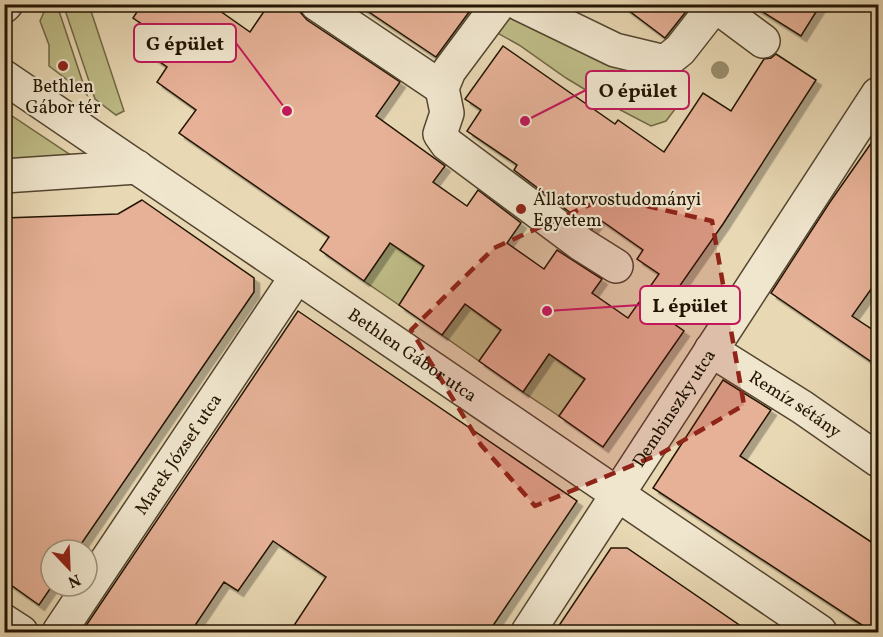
<svg xmlns="http://www.w3.org/2000/svg" width="883" height="637" font-family="Vollkorn,serif">
<style>
.green{fill:#bebc87;stroke:#706845;stroke-width:1.5}
.building{fill:#e6b197;stroke:#231403;stroke-width:1.5;filter:url(#shadow)}
.lines{fill:none;stroke-linecap:round;stroke-linejoin:round}
.minor-casing{stroke:#54452f;stroke-width:36}
.minor{stroke:#f0e6ce;stroke-width:33}
.tree{fill:#998d6c}
.marked{fill:#8f2418;fill-opacity:0.2;stroke:#8f2418;stroke-width:4.5;stroke-dasharray:12 8;stroke-linejoin:round}
.poi-dot{fill:#8f2418;stroke:#f0e6ce;stroke-width:2}
.labels{text-anchor:middle;stroke-width:4.5;stroke-linejoin:round;paint-order:stroke}
.poi-label{font-size:18px;fill:#231403;stroke:#f0e6ce}
.street-label{font-size:18px;fill:#231403;stroke:#f0e6ce}
.leader{fill:none;stroke:#c2185b;stroke-width:2}
.callout-dot{fill:#c2185b;stroke:#f0e6ce;stroke-width:2}
.callout{fill:#f0e6ce;stroke:#c2185b;stroke-width:2}
.callout-label{font-size:20px;text-anchor:middle;font-weight:bold;fill:#231403}
</style>
<defs>
<filter id="shadow"><feDropShadow dx="5.5" dy="5.5" stdDeviation="0" flood-color="#0004"/></filter>
</defs>
<rect width="100%" height="100%" fill="#e8d8b4"/>
<filter id="stains"><feTurbulence type="fractalNoise" baseFrequency=".00333" numOctaves="4"/><feColorMatrix values="0 0 0 0 .2 0 0 0 0 .09 0 0 0 0 .02 0 0 0 .5 -.17"/></filter>
<radialGradient id="worn" r=".72"><stop offset=".6" stop-color="#630" stop-opacity="0"/><stop offset="1" stop-color="#630" stop-opacity=".3"/></radialGradient>
<path class="green" d="M47,5H57L87,95L49,66V45L40,21Z
M70,5H89L124,111L116,115L95,99L64,7Z
M499,5L665,62L689,81L682,100L666,121L651,126L609,104L566,78L519,45L483,25Z
M4,112H6L72,156L5,160Z
M390,243L424,266L399,305L364,281Z
M465,304L501,330L479,361L442,335Z
M549,354L585,379L559,416L523,392Z"/>
<path class="building" d="M142,4H210L250,32L269,4H289L300,12L307,20L400,82L376,116L445,166L433,182L467,206L478,190L521,223L507,243L544,269L557,250L602,279L592,293L628,318L659,274L637,259L643,250L599,219L592,229L514,170L517,165L467,131L481,110L465,99L503,46L615,124L618,120L664,152L703,93L731,111L764,59L771,58L776,54L816,80L723,224L660,314L684,331L603,447L559,416L585,379L549,354L523,392L479,361L501,330L465,304L442,335L399,305L424,266L390,243L364,281L320,250L329,237L179,133L196,110L157,82L167,67L140,48L152,31L133,18Z
M357,4H475L436,57Z
M620,4H692L665,38Z
M750,4H821L801,36Z
M879,132V278L852,316L879,334V367L771,293L830,202Z
M142,200L254,278V292L77,550H51L52,586L39,605L4,580V218L118,214Z
M298,311L577,501L488,633H289L326,577L273,541L238,591L224,582L190,633H81Z
M723,380L771,410L740,456L879,547V613L868,629L653,488Z
M611,548H627L751,633H554Z"/>
<g class="lines">
<defs>
<g id="minor">
<path d="M317,4L442,88"/>
<path d="M499,4L449,71L442,88L447,113L440,134L447,144L581,244L616,266"/>
<path d="M520,4L615,50L665,62L680,50L716,4"/>
<path d="M4,6L6,4"/>
<path d="M716,6L763,41"/>
<path id="s1" d="M4,77L820,632"/>
<path d="M4,176L137,167"/>
<path id="s2" d="M711,350L802,407L878,460"/>
<path d="M4,621L21,632"/>
<path id="s3" d="M59,632L297,276"/>
<path id="s4" d="M528,632L878,94"/>
</g>
</defs>
<use href="#minor" class="minor-casing"/>
<use href="#minor" class="minor"/>
</g>
<circle class="tree" cx="720" cy="70" r="9"/>
<path class="marked" d="M607,197L712,221L744,405L662,453L535,506L481,445L411,330L494,248Z"/>
<g class="poi-dot">
<circle cx="63" cy="66" r="6"/>
<circle cx="521" cy="209" r="6"/>
</g>
<g class="labels">
<g class="poi-label">
<text x="63" y="92">Bethlen<tspan x="63" dy="21">Gábor tér</tspan></text>
<text x="533" y="205" text-anchor="start">Állatorvostudományi<tspan x="533" dy="21">Egyetem</tspan></text>
</g>
<g class="street-label">
<text dy="6" stroke="none"><textPath href="#s1" startOffset="494">Bethlen Gábor utca</textPath></text>
<text dy="6" stroke="none"><textPath href="#s2" startOffset="100">Remíz sétány</textPath></text>
<text dy="6" stroke="none"><textPath href="#s4" startOffset="267">Dembinszky utca</textPath></text>
<text dy="6" stroke="none"><textPath href="#s3" startOffset="214">Marek József utca</textPath></text>
</g>
</g>
<path class="leader" d="M287 111L236 43M525 121L586 90M547 311L640 305"/>
<g class="callout-dot">
<circle cx="287" cy="111" r="6"/>
<circle cx="525" cy="121" r="6"/>
<circle cx="547" cy="311" r="6"/>
</g>
<g class="callout">
<rect x="134" y="24" width="102" height="38" rx="6"/>
<rect x="586" y="71" width="103" height="38" rx="6"/>
<rect x="640" y="286" width="100" height="38" rx="6"/>
</g>
<g class="callout-label">
<text x="185" y="50">G épület</text>
<text x="638" y="97">O épület</text>
<text x="690" y="312">L épület</text>
</g>
<rect width="883" height="637" fill="none" stroke="#e8d8b4" stroke-width="24"/>
<rect x="6" y="6" width="871" height="625" fill="none" stroke="#231403" stroke-width="3"/>
<rect x="12" y="12" width="859" height="613" fill="none" stroke="#231403" stroke-width="1.5"/>
<g transform="translate(69 568) rotate(157)"><circle r="28" fill="#f0e6ce" stroke="#9e927d" stroke-width="1.5"/>
<path d="M0-4.5L10 22L0 15L-10 22Z" fill="#8f2418"/>
<text y="-9" font-size="16" font-weight="bold" text-anchor="middle" fill="#231403">N</text>
</g>
<rect width="100%" height="100%" filter="url(#stains)"/>
<rect width="100%" height="100%" fill="url(#worn)"/>
</svg>
